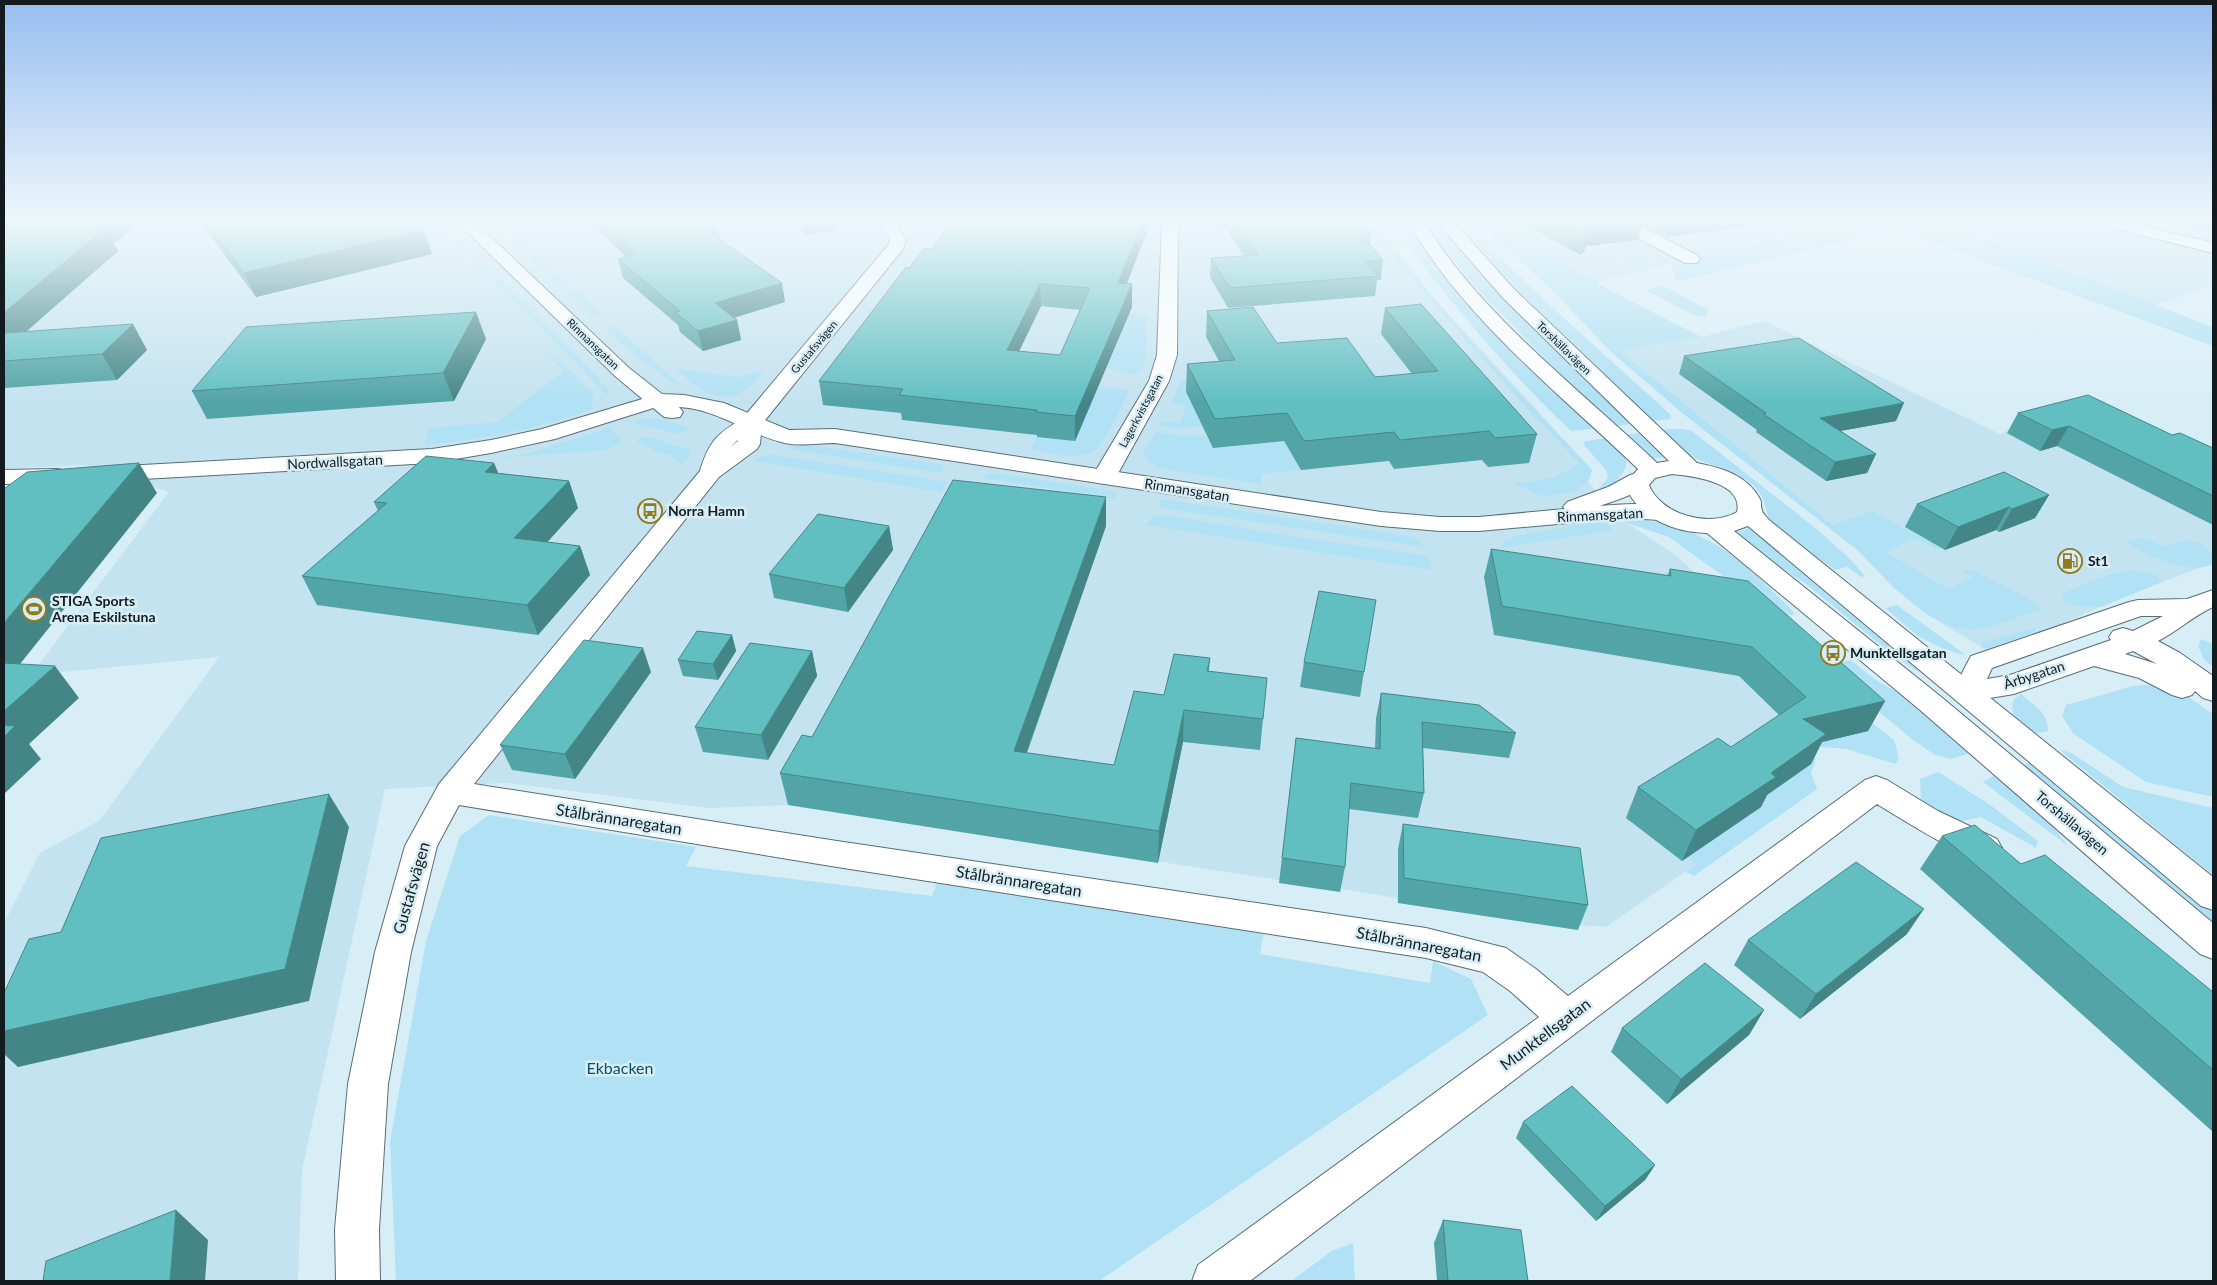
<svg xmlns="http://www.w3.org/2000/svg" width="2217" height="1285" font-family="Lato,sans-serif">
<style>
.built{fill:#c4e3f0}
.green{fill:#b1e1f4}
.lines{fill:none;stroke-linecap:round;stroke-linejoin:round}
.minor-casing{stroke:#596d75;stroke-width:2}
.tertiary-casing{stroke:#596d75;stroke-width:2}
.secondary-casing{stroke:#596d75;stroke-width:2}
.minor{fill:#fff;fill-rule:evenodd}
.tertiary{fill:#fff;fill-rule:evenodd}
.secondary{fill:#fff;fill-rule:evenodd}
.wall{fill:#53a4a7;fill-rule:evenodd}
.shaded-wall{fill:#448688}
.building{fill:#61bfc2;stroke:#448688;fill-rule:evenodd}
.labels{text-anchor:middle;stroke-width:5;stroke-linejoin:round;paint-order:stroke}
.far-street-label{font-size:11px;fill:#131b1e;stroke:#d8eef7}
.street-label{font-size:14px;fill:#131b1e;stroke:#d8eef7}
.poi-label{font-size:14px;font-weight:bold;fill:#131b1e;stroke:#d8eef7;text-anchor:start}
.near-street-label{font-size:16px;fill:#131b1e;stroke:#d8eef7}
.near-park-label{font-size:16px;fill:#085064;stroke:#d8eef7}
</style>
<rect width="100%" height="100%" fill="#d8eef7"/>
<path class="built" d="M6,222H1377L1431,295L1592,470L1588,482L1623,517L1627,523L1677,556L1743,617L1809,744L1761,807L1688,856L1695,865L1606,927L1577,925L1578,930L1397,903V898L1341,889V892L1279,883V880L788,805L709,808L505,783L385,789L302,1171L298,1281H4V923L40,853L100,820L219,657L31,675L169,492L85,465L4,469V224Z
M1479,222H1848L1554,292Z
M1941,222H2081L2213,254V285L2156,305Z
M2126,222H2213V243Z
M1764,321L2000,434L2064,406L2213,468V563L2130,594L2020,642L1990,652L1926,614L1893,587L1833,525L1619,351L1701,337Z"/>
<path class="green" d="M490,222H501L567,283L558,285Z
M1360,222H1376C1438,312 1517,390 1592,470L1588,482L1575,491L1544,497L1514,484L1554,478L1579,463L1531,413Z
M1389,222H1408L1414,233L1496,330L1552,389L1599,428L1571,431C1504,368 1446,296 1389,222Z
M1424,222H1438L1630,424L1612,427L1475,287L1433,235Z
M1456,222H1465L1545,301L1671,415L1670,419L1645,422L1630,402L1518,290Z
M1479,222H1604L1647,244L1652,257L1646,262L1633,265L1615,253L1620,251L1576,230L1541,244L1555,251L1545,254L1599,281L1598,284L1701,337L1620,351L1833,525L1872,511L1941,548L1937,550L1916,538L1886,552L1948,589L1972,578L1962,571L1972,570L2034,601L2042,609L1990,627L1972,630L1953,627L1926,614L1893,587L1861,553L1681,412L1610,351L1554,292Z
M1848,222H1941L2213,327V346L1897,229L1677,282L1671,264Z
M453,233L577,355L609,391L607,395L447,234Z
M1664,286L1708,310L1707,315L1698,317L1645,290Z
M574,288L601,314L592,317L566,293Z
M1129,313L1147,315C1146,332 1151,362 1136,375L1107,368Z
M614,325L680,384L676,385L639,359L608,332L607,327Z
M545,351L570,370L593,394L592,409C538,429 483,439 425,445L428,428L498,422L563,371Z
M675,368L738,377L764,371C736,412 704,398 675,368Z
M1181,379L1233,387L1186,392L1202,426L1179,428L1159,426L1163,421L1180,423L1186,407L1172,402Z
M1098,386L1129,390C1123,404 1106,442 1095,450C1078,462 1048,453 1030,449L1037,437L1075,441Z
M640,419H660L689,428L678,434L633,422Z
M1275,426L1301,470L1261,474V484L1163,469L1152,464L1143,454L1156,432L1184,436L1206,435L1213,448Z
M610,428L623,442L607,450L493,458L525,454Z
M1665,429H1683L1692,431L1818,530L1851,560L1865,576L1861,577L1847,567L1835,570C1816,554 1792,547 1775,528C1763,515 1769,496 1749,482C1732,470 1712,466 1693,457C1678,451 1666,442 1654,432Z
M1642,433L1667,457L1649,459L1621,435Z
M640,437L652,438L691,450L689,457L682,464L670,455L655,451L637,442Z
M1609,438C1614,443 1620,447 1623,453C1634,469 1615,484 1602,490L1599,488L1608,478L1606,470L1583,444L1585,441Z
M796,443L939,464L945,469L940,473L789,449L791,444Z
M768,454L948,482L941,492L754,461Z
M996,473L1108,490L1115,494L1116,499L982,478L987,474Z
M1159,500H1168L1395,534L1417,538L1424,547L1169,509L1158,506Z
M1164,515L1296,537L1429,556L1432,570L1147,525L1152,517Z
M1623,517C1654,520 1684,527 1711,542C1734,553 1778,595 1795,614L1771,619L1730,581L1669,537L1627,523Z
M1604,520L1612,530L1502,548L1503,541L1516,536Z
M1754,526L1929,674L1915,670L1893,655L1805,583L1765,558L1735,533Z
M2143,537L2166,547C2188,538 2194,536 2213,554V564C2189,576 2148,555 2127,543Z
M2136,570L2156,575L2162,582L2101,607H2079L2062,600L2064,593C2088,583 2110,572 2136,570Z
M1897,605L1967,656L1939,647L1918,636L1885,608Z
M2037,627C2025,642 2008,646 1990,652L1982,647V643Z
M2201,639L2213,644V666L2204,660L2198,646Z
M1798,644L1830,665L1850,660L1876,680L1922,707L1974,752L1951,759L1935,755L1912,739Z
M2163,684L2189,697L2213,714V797L2146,782L2074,734L2062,716L2066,705L2133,686Z
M2021,694C2034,705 2048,712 2048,731L2028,735C2017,725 2010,716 2013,700Z
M1857,711L1894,740L1899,758L1895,764L1847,749L1821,747L1817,743L1867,731Z
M1789,746L1816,759L1811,773L1817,789L1694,876L1686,872L1695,865L1688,857Z
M2063,750L2073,754L2123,787L2213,808V875L2061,751Z
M2036,761L2213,908V937L2013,768Z
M1938,772L1989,804L2038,841L2036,848L1981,817L1948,824L1931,816L1921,799L1920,779Z
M1998,773L2038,807L2068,846L1983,782Z
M489,815L696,847L686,866L932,896L938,880L1264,931L1260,954L1430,983L1433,961L1471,979L1488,1015L1099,1281H396L390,1142L426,941L460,836Z
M1353,1243L1355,1281H1291L1332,1251Z"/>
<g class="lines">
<defs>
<path id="minor" d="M878,222H894L906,240L903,249L762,424L760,444L757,449L719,477L474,784L837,841L1426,928L1506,948L1536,969L1568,996L1865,780L1876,776L1887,780L1938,811L1997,839L2002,848L1997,857C1993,858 1989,861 1985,861C1968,861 1895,815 1877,804L1250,1281H1192L1198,1265L1539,1017L1510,991L1483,972L1426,958L837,867L459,805L437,846L411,952L388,1084L379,1229L380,1281H336L335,1229L348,1084L375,952L405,846L439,784L700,471C709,441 717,434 743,418L889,244L890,240ZM738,440V441L730,447Z
M1162,222H1178L1177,355L1169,381L1116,477L1112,482L1104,484L1096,482L1092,477L1149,381L1157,355Z
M1611,222H1632L1697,255L1700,259L1697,263H1685L1613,225Z
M2098,222H2127L2213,243V253L2100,225Z
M659,394L666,396L669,400L666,404L555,439L491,453L432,463L106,481L98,479L95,474L98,469L106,467L432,449L491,440L542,429Z
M58,469L66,471L70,476L66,481L58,483L4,484V470Z
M2213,590V607C2193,616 2178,631 2158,641L2180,653L2213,676V701L2203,698L2195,691L2192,695L2182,698L2172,695L2139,678L2094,666L2014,694L1966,702L1956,699L1952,692L1971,656L2129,602L2138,600L2187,599ZM2141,616H2163L2133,631L2123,628L2113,631L2109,637L2111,640L2010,675L1987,679L1992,668ZM2133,651L2157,664L2125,654Z"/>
<path id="tertiary" d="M457,222H475L629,368L662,394L684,395L724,403L789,430L835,429L1381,512L1440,517H1479L1565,509L1563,507L1567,502L1608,487L1630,475L1638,473L1646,475L1650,480C1640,494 1616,500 1600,506C1623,504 1647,502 1669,508L1673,513L1669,518L1661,520L1625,518L1479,531H1440L1381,526L835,443C818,443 797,447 781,442C746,433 717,409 679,407L683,412L680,417L672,418L664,417L615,376Z"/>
<path id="secondary" d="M1408,222H1424C1480,314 1579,389 1657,463L1669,461L1503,298L1437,222H1454L1515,290L1697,463C1722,468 1747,475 1760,499C1762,503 1760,506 1762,510C1762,513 1767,517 1769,520L2213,877V910L2201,906L1748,526L1734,531L1940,696L2213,923V959L2200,954L1920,710L1707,533C1673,532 1638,518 1625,485L1638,469C1558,392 1465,320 1408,222ZM1672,474C1692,476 1744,482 1737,512C1709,528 1661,515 1649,485L1655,478Z"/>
</defs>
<use href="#minor" class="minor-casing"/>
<use href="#tertiary" class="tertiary-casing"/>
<use href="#secondary" class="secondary-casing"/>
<use href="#minor" class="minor"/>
<use href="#tertiary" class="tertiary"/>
<use href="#secondary" class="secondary"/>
</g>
<path class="wall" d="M4,222L114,244L118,251L27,331L147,350L117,380L4,388Z
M200,222H414L423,230L432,254L256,297Z
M590,222H709L718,230L721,240L785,302L734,318L737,320L741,340L703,351L680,332L678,325L623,278L618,259L626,257Z
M797,222H835L836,230L804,235Z
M952,222H1151L1126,284L1132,307L1075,441L1037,437V435L902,420L901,413L823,405L819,381L909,268L932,249ZM1041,306L1080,310L1060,355L1019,351Z
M1216,222H1363L1371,232L1370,245L1383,260L1381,280H1377L1375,296L1228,308L1210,277L1211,258L1244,256L1226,229H1220Z
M1502,222H1787L1665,237L1642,225L1638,240L1586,246L1585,249L1581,255L1520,223L1503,224Z
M2177,222H2213V234Z
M1385,308L1537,434L1529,463L1488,467L1482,460L1394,469L1389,461L1301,470L1284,441L1213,448L1186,392L1187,364L1219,361L1206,337L1207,311L1277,343L1375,377L1412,374L1381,334Z
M486,339L454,401L207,419L192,391Z
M1684,356L1896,421L1840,431L1876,454L1867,473L1826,481L1756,432L1757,430L1679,374Z
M2018,413L2172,435L2213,448V525L2057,446L2040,451L2007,433Z
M494,463L498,473L569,481L578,508L547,542L580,546L590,575L538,635L317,605L302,576L378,511L374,502Z
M2049,495L2035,518L1999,532L1996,530L1945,550L1905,527L1917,504Z
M889,526L893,550L848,612L774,598L769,574Z
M1106,526L1027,753L1114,765L1164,695L1210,658L1209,671L1263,719L1260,750L1183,742L1158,863L788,805L780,773L812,737Z
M1491,549L1667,576L1670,569L1885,701L1868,731L1822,742L1811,764L1767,795L1761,807L1682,861L1626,818L1638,787L1731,747L1779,715L1739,676L1494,635L1484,577Z
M732,635L736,651L718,680L683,676L678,660Z
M812,651L817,676L768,760L703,752L695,727Z
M1304,662L1364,672L1360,697L1300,687Z
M651,672L575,779L512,770L500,745Z
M1381,693L1516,733L1509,758L1423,748L1424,793L1418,818L1349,809L1345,867L1340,892L1279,883L1296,738L1375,749L1376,718Z
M1403,824L1588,905L1578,930L1398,903V849Z
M1942,836L2021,864L2213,992V1132L1920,869Z
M1907,934L1800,1019L1734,965L1748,940Z
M1764,1010L1749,1035L1667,1104L1611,1052L1622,1028Z
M1523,1122L1655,1165L1645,1180L1596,1221L1516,1138Z
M1443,1220L1528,1281H1437L1434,1243Z"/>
<path class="shaded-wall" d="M100,222H139L114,244L118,251L7,348L4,354V313L92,228Z
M802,222H835L836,230L804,235Z
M1143,222H1151L1118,306V283Z
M1612,222H1643L1638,240L1586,246L1585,249L1581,255L1588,225Z
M1670,222H1787L1665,237Z
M423,230L432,254L256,297L244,273Z
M718,230L722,248L709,232Z
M782,283L785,302L719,322L715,303Z
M1040,284L1041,306L1008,374L1007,350Z
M1132,284V307L1075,441V416Z
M476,312L486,339L454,401L443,373Z
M737,320L741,340L703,351L698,331Z
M133,324L147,350L117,380L102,354Z
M1904,403L1896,421L1812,436L1820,418Z
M2069,426L2057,446L2040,451L2052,430Z
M1876,454L1867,473L1826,481L1835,462Z
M139,463L157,493L4,684V623Z
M494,463L505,490L485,472Z
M569,481L578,508L525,567L514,538Z
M2049,495L2035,518L1999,532L2012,509Z
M1106,497V526L1016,782L1014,751Z
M2009,507L1996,530L1945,550L1958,527Z
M889,526L893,550L848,612L844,588Z
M580,546L590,575L538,635L527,605Z
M732,635L736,651L718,680L713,664Z
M643,648L651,672L575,779L565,754Z
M812,651L817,676L768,760L761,735Z
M55,666L79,698L29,744L41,759L4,794V711Z
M1885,701L1868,731L1822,742L1811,764L1767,795L1761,807L1682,861L1696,830L1771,773L1803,719Z
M1184,710L1183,742L1158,863L1159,831Z
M329,794L349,827L309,1001L18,1067L4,1054V1031Z
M1924,909L1907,934L1800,1019L1816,994Z
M1764,1010L1749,1035L1667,1104L1681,1079Z
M1655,1165L1645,1180L1596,1221L1605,1206Z
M176,1210L208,1240L205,1281H170Z"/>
<path class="building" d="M4,222H100L92,228H105L4,313Z
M206,222H414L423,230L244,273Z
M604,222H709L718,230L709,232L782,283L715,303L737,320L698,331L675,312L680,311L618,259L637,254Z
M952,222H1143L1118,283L1132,284L1075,416L1036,412L1037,410L899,395L903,389L819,381L906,267L909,268L925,248L932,249ZM1040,284L1090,288L1060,355L1007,350Z
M1235,222H1363L1371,232L1359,233L1383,260L1365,262L1378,276L1230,288L1211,258L1258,255Z
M1565,222H1612L1588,225L1591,227L1587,233Z
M1421,304L1537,434L1495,438L1489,431L1400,440L1394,432L1304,441L1287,413L1215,419L1187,364L1235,360L1207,311L1253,307L1277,343L1347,338L1375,377L1438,371L1385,308Z
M476,312L443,373L192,391L246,327Z
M133,324L102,354L4,361V333Z
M1799,338L1904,403L1820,418L1876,454L1835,462L1763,414L1766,413L1684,356Z
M2088,395L2172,435L2180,433L2213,448V496L2069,426L2052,430L2018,413Z
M426,456L494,463L485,472L569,481L514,538L580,546L527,605L302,576L387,503L374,502Z
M139,463L4,623V489L27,472Z
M2004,472L2049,495L2012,509L2009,507L1958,527L1917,504Z
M953,480L1106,497L1014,751L1114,765L1134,691L1164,695L1174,654L1210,658L1207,671L1267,678L1263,719L1184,710L1159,831L780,773L802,735L812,737Z
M818,514L889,526L844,588L769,574Z
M1491,549L1671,576L1670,569L1748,581L1885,701L1803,719L1826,734L1771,773L1776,777L1696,830L1638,787L1718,738L1731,747L1806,697L1752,647L1502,606Z
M1319,591L1376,600L1364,672L1304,662Z
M697,631L732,635L713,664L678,660Z
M584,640L643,648L565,754L500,745Z
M750,643L812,651L761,735L695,727Z
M4,663L55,666L4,711Z
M1381,693L1479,705L1516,733L1422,722L1424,793L1351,783L1345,867L1282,858L1296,738L1380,749Z
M4,725L15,726L4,737Z
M329,794L285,969L4,1031V993L29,939L61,932L101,838Z
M1403,824L1580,848L1588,905L1404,878Z
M1975,825L2021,864L2045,855L2213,992V1070L1942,836Z
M1856,862L1924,909L1816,994L1748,940Z
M1705,963L1764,1010L1681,1079L1622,1028Z
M1572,1086L1655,1165L1605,1206L1523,1122Z
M176,1210L170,1281H43L46,1261Z
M1443,1220L1521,1230L1528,1281H1448Z"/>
<linearGradient id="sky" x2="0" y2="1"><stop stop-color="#97bdf0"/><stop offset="0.55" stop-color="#edf7fb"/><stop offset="1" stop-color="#edf7fb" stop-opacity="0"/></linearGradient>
<rect width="2217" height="402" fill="url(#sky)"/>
<defs>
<symbol id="bus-ring" viewBox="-11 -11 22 22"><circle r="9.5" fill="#d8eef7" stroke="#8e7a1f" stroke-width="1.5"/><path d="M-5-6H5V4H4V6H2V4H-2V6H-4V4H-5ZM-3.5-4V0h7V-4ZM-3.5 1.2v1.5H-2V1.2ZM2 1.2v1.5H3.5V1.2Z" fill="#8e7a1f"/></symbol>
<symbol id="fuel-ring" viewBox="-11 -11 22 22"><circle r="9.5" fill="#d8eef7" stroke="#8e7a1f" stroke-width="1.5"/><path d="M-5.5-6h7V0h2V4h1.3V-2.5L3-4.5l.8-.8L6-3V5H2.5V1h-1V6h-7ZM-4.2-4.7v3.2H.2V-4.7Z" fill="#8e7a1f"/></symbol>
<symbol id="stadium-ring" viewBox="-11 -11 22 22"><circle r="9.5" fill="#d8eef7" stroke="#8e7a1f" stroke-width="1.5"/><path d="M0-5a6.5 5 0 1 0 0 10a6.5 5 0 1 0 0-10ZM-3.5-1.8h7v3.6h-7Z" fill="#8e7a1f"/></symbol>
</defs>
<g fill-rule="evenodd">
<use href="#bus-ring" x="636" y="497" width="28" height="28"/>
<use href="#fuel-ring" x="2056" y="547" width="28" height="28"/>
<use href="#stadium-ring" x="20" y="595" width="28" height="28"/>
<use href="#bus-ring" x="1819" y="639" width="28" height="28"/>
</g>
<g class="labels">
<g class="far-street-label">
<text transform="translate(593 344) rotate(44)" y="4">Rinmansgatan</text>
<text transform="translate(814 347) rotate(-50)" y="4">Gustafsvägen</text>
<text transform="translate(1564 348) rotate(44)" y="4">Torshällavägen</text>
<text transform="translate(1141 411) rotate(-62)" y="4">Lagerkvistsgatan</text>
</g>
<g class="street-label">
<text transform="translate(335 462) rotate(-3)" y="5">Nordwallsgatan</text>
<text transform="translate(1187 490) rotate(9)" y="5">Rinmansgatan</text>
<text transform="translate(1600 515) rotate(-3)" y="5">Rinmansgatan</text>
<text transform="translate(2034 675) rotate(-18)" y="5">Årbygatan</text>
<text transform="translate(2072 823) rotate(40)" y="5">Torshällavägen</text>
</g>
<g class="poi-label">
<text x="668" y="516">Norra Hamn</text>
<text x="2088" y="566">St1</text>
<text x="52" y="606">STIGA Sports<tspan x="52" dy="16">Arena Eskilstuna</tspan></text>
<text x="1850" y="658">Munktellsgatan</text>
</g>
<g class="near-street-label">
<text transform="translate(619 819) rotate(9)" y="6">Stålbrännaregatan</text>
<text transform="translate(1019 881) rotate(9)" y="6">Stålbrännaregatan</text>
<text transform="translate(411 888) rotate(-74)" y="6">Gustafsvägen</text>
<text transform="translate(1419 944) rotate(11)" y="6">Stålbrännaregatan</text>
<text transform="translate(1545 1034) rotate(-37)" y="6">Munktellsgatan</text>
</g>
<g class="near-park-label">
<text x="620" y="1074">Ekbacken</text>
</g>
</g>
<rect width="2217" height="1285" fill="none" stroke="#131b1e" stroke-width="10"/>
</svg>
